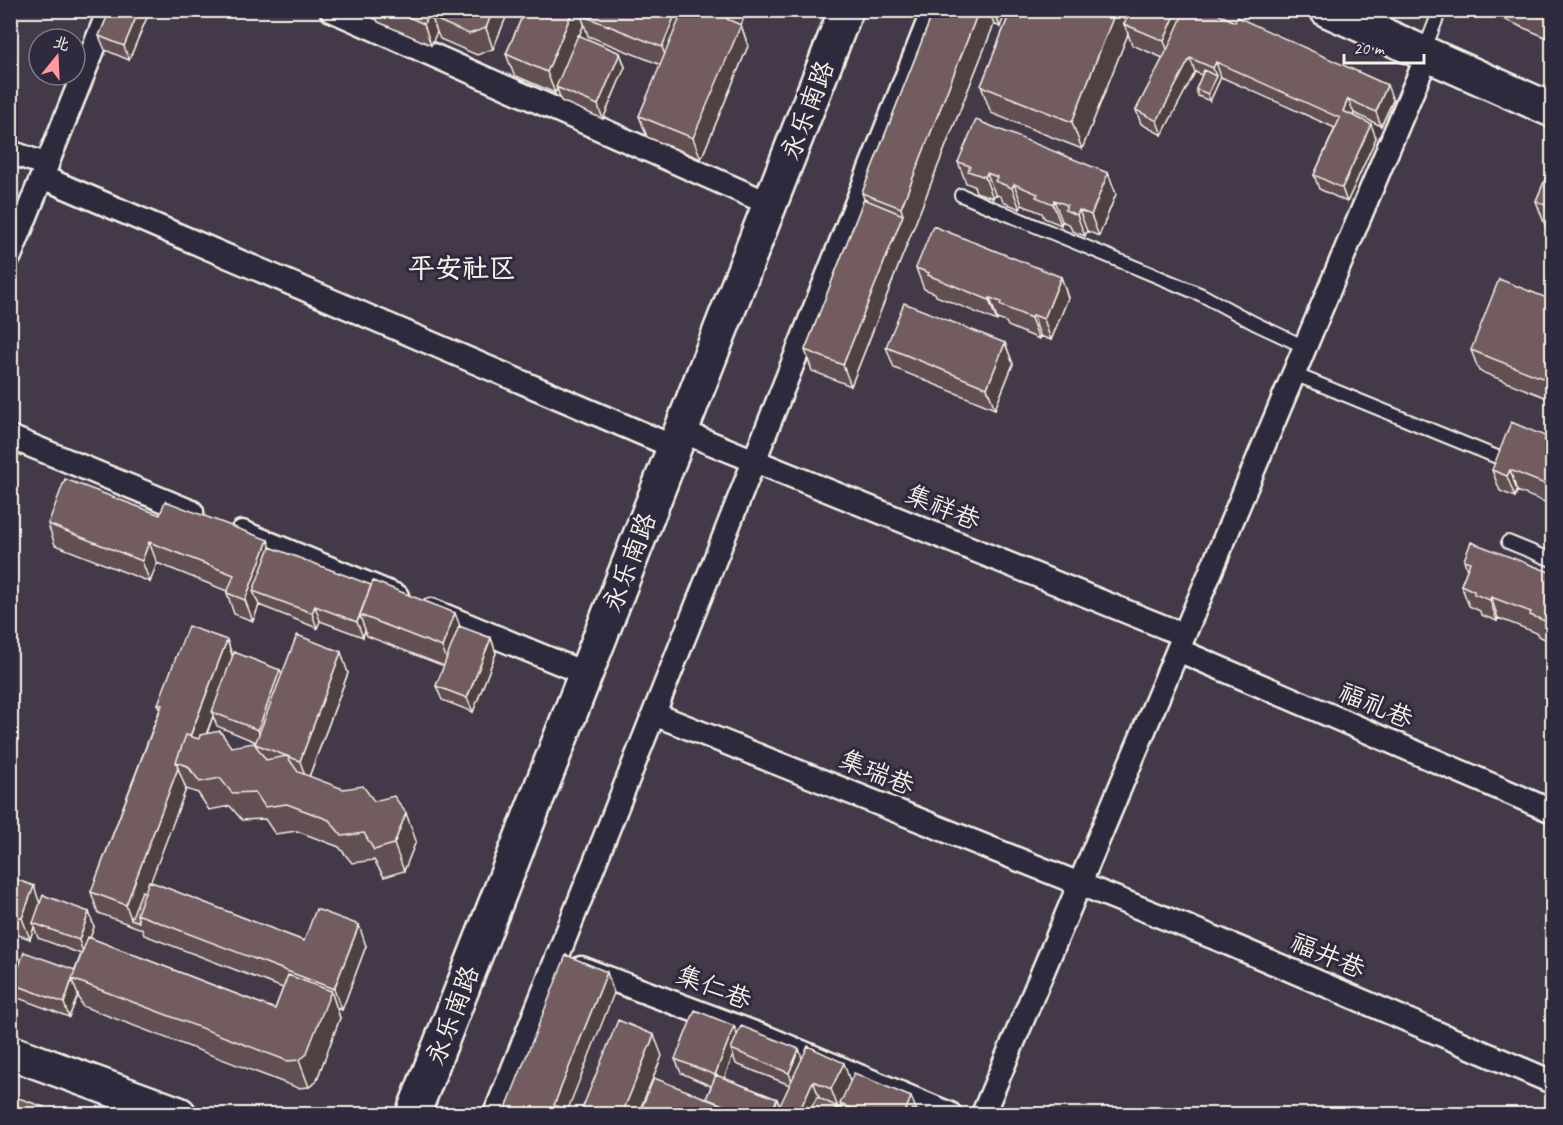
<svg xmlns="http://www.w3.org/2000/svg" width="1563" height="1125" font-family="Caveat,'LXGW WenKai TC',sans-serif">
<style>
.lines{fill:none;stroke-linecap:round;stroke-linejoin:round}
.lane-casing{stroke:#f4f1e8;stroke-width:16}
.street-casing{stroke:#f4f1e8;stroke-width:27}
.secondary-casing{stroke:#f4f1e8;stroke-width:38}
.lane{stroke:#2f2a3d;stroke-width:12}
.street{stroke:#2f2a3d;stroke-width:22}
.secondary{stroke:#2f2a3d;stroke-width:33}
.wall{fill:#624f53;stroke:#f4f1e8;stroke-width:1.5;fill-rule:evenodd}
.shaded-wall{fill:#504043;stroke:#f4f1e8;stroke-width:1.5}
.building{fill:#725c60;stroke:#f4f1e8;stroke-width:1.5}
.labels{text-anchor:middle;stroke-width:6;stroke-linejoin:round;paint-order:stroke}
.street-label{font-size:26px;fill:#f4f1e8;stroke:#2f2a3d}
.neighbourhood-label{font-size:27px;font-weight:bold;fill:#f4f1e8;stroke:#2f2a3d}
</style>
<rect width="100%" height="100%" fill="#433948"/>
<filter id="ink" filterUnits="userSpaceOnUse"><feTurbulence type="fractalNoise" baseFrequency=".0167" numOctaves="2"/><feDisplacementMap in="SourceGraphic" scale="12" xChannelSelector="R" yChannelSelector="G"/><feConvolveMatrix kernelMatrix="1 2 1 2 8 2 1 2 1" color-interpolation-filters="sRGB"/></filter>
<g filter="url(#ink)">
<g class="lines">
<defs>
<path id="lane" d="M1424,51L1440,10
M961,195L1202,295L1254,323L1305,347
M1294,374L1497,457
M1508,542L1552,560"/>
<path id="street" d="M331,10L770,204
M10,152L47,165
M42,177L674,447
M10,256L109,10
M681,431L1184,635
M10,437L192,512
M242,532L397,596
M431,610L586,674
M1178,650L1552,811
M654,714L1220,940L1552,1082
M581,968L768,1038L950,1114
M495,1114L933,10
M983,1114L1428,54"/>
<path id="secondary" d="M1327,10L1552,110
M10,1052L179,1114
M413,1114L846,10"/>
</defs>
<use href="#lane" class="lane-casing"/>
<use href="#street" class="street-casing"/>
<use href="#secondary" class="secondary-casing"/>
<use href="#lane" class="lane"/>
<use href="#street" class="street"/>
<use href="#secondary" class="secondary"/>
</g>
<path class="wall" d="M110,10H150L129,60L105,50L99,36Z
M356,10H509L493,49L477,55L440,39L437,32L431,45L378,22L377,19V20Z
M525,10H679L681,16L741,25L748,46L701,159L647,137L639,116L661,65L588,36L584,24L579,36L620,53L625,67L603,119L561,101L557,88L555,93L514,75L506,54Z
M934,10H1004L1005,13L1000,27L994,24L851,386L812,371L805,350L864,199L862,193Z
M1011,10H1210L1393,100L1381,126L1354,113L1353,115L1376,138L1347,202L1319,189L1314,175L1335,128L1221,77L1210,101L1198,96L1196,89L1202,75L1195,72L1162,135L1141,124L1136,110L1163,58L1132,45L1128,34L1082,149L991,113L981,86Z
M1487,10H1552V40L1487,12Z
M958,162L1108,173L1116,194L1099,236L1087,231L1085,236L1072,231L1070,225L1062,221L1061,225L1044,218L1042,213L1022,205L1020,209L1003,202L1001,197L995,194L993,198L976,192L974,186L966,183Z
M1552,163V231L1546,228L1536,201Z
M916,268L1061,277L1068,298L1051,340L1040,336L1039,339L1008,326L1006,322L997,319V321L936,296L935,293L924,289Z
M1552,300V400L1479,371L1471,350Z
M1005,343L1013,364L995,409L894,368L886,347Z
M1552,439V505L1517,491L1515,497L1500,491L1492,470Z
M160,515L270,547L460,627L491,638L496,653L473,712L442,700L436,686L444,666L367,636L365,630L363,637L320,621L317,628L259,605L253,621L234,614L227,593V591L157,563L150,582L55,545L48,524Z
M1464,560L1552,573V642L1538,636L1537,633L1498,618L1497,621L1481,615L1480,611L1469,606L1461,585L1467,570Z
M227,640L233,657L280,670L282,675L348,673L309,777L374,801L416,841L404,871L384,877L374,860L352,863L339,847L297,831L275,834L265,819L242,820L230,806L209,810L198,793L186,789L150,882L304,941L366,946L342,1010L337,1008L340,1018L316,1082L309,1087L298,1088L82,1006L78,995L69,1017L18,998L13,984L75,970L81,954L38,938L34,927L30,939L10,932V877L40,903L89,912L94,927L90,938L275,1009L283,988L144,935L142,929L98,913L91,892L160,709L158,704ZM213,716L217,726L256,742V746L231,747L207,734Z
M734,1026L737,1035L799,1049L802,1059L925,1114H940H844L841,1106L839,1110H837L839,1114L706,1099L711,1086L681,1073L675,1059ZM733,1055L736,1064L790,1085L780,1107L777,1099L724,1078Z"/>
<path class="shaded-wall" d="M139,10H150L129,60L124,46Z
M430,10H447L432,18L437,32L431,45L424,24Z
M493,10H509L493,49L486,28Z
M573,10H589L581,15L584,24L555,93L547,72Z
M677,10H679L686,29L670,68L662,47Z
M730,10H747L741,25L748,46L701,159L693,138L727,19Z
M979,10H989L994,24L851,386L843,365L903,215L901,208Z
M994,10H1004L1005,13L1000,27Z
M1116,10H1124L1129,26L1124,24L1128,34L1082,149L1072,122Z
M1177,10H1189L1172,62L1164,41Z
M620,53L625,67L603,119L598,105Z
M1190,58L1195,72L1162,135L1157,121Z
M1216,62L1221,77L1210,101L1208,94L1216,76L1213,68Z
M1387,85L1393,100L1381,126L1376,112Z
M1348,99L1354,113L1348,125L1343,111Z
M1371,124L1376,138L1347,202L1342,188Z
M987,173L995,194L993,198L985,177Z
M1108,173L1116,194L1099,236L1091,215Z
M1014,184L1022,205L1020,209L1012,188Z
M1054,200L1062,221L1061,225L1053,204Z
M1079,210L1087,231L1085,236L1077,215Z
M1061,277L1068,298L1051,340L1044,319Z
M990,298L997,319V321L989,300Z
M1033,315L1040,336L1039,339L1031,318Z
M1005,343L1013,364L995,409L987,388Z
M1510,470L1517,491L1515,497L1507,476Z
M268,540L276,561L253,591L259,605L253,621L245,600Z
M149,542L157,563L150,582L142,561Z
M1491,597L1498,618L1497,621L1490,600Z
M315,606L320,621L317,628L312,613Z
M455,613L463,634L450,668L442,647Z
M360,616L365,630L363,637L357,622Z
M491,638L496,653L473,712L467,698Z
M227,640L234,661L212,712L213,716L192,772L188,766L180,763Z
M341,652L348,673L307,782L300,761Z
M280,670L286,684L263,744L258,730Z
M178,768L186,789L138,915L131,919L126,905Z
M406,813L416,841L404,871L394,844Z
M34,886L41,907L33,923L34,927L30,939L22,918Z
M89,912L94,927L84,955L79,940Z
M359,925L366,946L342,1010L334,989Z
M15,947L20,962L10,989V960Z
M607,972L614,993L566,1114L554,1105Z
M72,980L78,995L69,1017L64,1003Z
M331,991L340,1018L316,1082L309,1087L299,1060Z
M734,1026L739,1040L731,1049L733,1055L720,1089L715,1075Z
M654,1035L662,1056L638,1114H622Z
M799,1049L804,1064L794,1087L789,1073Z
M844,1063L851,1084L840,1104L841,1106L839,1110L831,1089Z
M813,1081L821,1102L815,1114H798Z
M911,1097L917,1111L915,1114H904Z
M777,1099L782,1113L781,1114H770Z
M836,1106L839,1114H832Z
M44,1107L47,1114H41Z"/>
<path class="building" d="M110,10H139L124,46L99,36Z
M393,10H430L424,24Z
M435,10H493L486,28L469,34L432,18Z
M525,10H573L547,72L506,54Z
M583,10H677L662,47L581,15Z
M683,10H730L727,19L741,25L693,138L639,116Z
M934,10H979L901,208L862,193Z
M1011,10H1116L1072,122L981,86Z
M1130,10H1177L1164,41L1124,24Z
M1185,10H1210L1235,22L1237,17L1387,85L1376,112L1348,99L1343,111L1371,124L1342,188L1314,175L1340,118L1216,62L1213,68L1190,58L1157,121L1136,110L1168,48Z
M1537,10H1552V17Z
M578,35L620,53L598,105L556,87Z
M1204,70L1216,76L1208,94L1196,89Z
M976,120L1108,173L1091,215L1079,210L1077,215L1065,210L1067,205L1054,200L1053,204L1036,197L1038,194L1014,184L1012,188L995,181L997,177L987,173L985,177L968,171L970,166L958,162Z
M1552,163V208L1536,201Z
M864,199L903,215L843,365L805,350Z
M933,226L1061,277L1044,319L1033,315L1031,318L1000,305L1001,302L990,298L989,300L928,275L929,273L916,268Z
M1499,279L1552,300V382L1471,350Z
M904,303L1005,343L987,388L886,347Z
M1511,422L1552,439V487L1510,470L1507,476L1492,470Z
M65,479L160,515L165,501L268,540L245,600L227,593L234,575L149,542L142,561L48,524Z
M1471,542L1552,573V624L1530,615L1531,612L1491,597L1490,600L1474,594V591L1461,585L1470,562L1464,560Z
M270,547L371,585L357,622L315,606L312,613L253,591Z
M373,581L455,613L442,647L360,615Z
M188,626L227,640L190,736L186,735L176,762L178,768L126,905L91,892L162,705L158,704Z
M459,626L491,638L467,698L436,686Z
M297,635L341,652L300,761L255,744Z
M234,652L280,670L258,730L212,712Z
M220,731L231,747L254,743L266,760L287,756L298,772L343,789L363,786L374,801L394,796L406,813L394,844L374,850L364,833L342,836L329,820L287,804L265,807L255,792L232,793L220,778L200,782L188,766L176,762L186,735L199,739L200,735Z
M10,877L34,886L22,918L10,914Z
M149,881L304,941L316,909L359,925L334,989L137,914Z
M142,891L145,892L137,914L139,922L131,919Z
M43,895L89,912L79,940L33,923Z
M88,937L275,1009L288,975L331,991L306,1055L299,1060L288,1061L72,979Z
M10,946L15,947L10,960Z
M24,952L75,970L64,1003L13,984Z
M566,955L607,972L554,1105L579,1114H506V1108Z
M695,1010L734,1026L715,1075L675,1059Z
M618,1020L654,1035L622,1114H580Z
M741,1026L799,1049L789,1073L731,1049Z
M808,1046L844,1063L831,1089L813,1081L798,1114H776Z
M854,1073L911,1097L904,1114H866L840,1104Z
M716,1075L777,1099L770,1114H746L706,1099Z
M654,1078L746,1114H639Z
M10,1095L44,1107L41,1114H10Z
M817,1097L836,1106L832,1114H808Z
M65,1108L84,1114H63Z
M912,1109L925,1114H910Z
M927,1109L940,1114H925Z"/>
</g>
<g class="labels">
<g class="street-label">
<text transform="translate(807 110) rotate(-69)" y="9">永乐南路</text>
<text transform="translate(943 507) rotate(22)" y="9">集祥巷</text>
<text transform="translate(629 562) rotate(-69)" y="9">永乐南路</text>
<text transform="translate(1376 705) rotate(23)" y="9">福礼巷</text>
<text transform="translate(877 772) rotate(22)" y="9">集瑞巷</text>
<text transform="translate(1328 955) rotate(23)" y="9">福井巷</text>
<text transform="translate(714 987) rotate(21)" y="9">集仁巷</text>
<text transform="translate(452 1015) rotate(-69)" y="9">永乐南路</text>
</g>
<g class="neighbourhood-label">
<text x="462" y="277">平安社区</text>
</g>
</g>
<rect width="1563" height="1125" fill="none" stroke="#2f2a3d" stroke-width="36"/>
<rect x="18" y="18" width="1527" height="1089" fill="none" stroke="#f4f1e8" stroke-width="2" filter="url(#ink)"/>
<g transform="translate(57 57) rotate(18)"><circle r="28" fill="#2f2a3d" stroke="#7e7a81" stroke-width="1.5"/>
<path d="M0-4.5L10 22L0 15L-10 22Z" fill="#ff9aa2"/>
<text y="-9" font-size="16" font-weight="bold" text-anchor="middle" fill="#f4f1e8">北</text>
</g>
<path d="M1344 54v9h80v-9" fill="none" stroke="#f4f1e8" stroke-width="3"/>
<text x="1353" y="54" font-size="18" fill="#f4f1e8" stroke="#2f2a3d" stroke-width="4.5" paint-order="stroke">20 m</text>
</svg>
